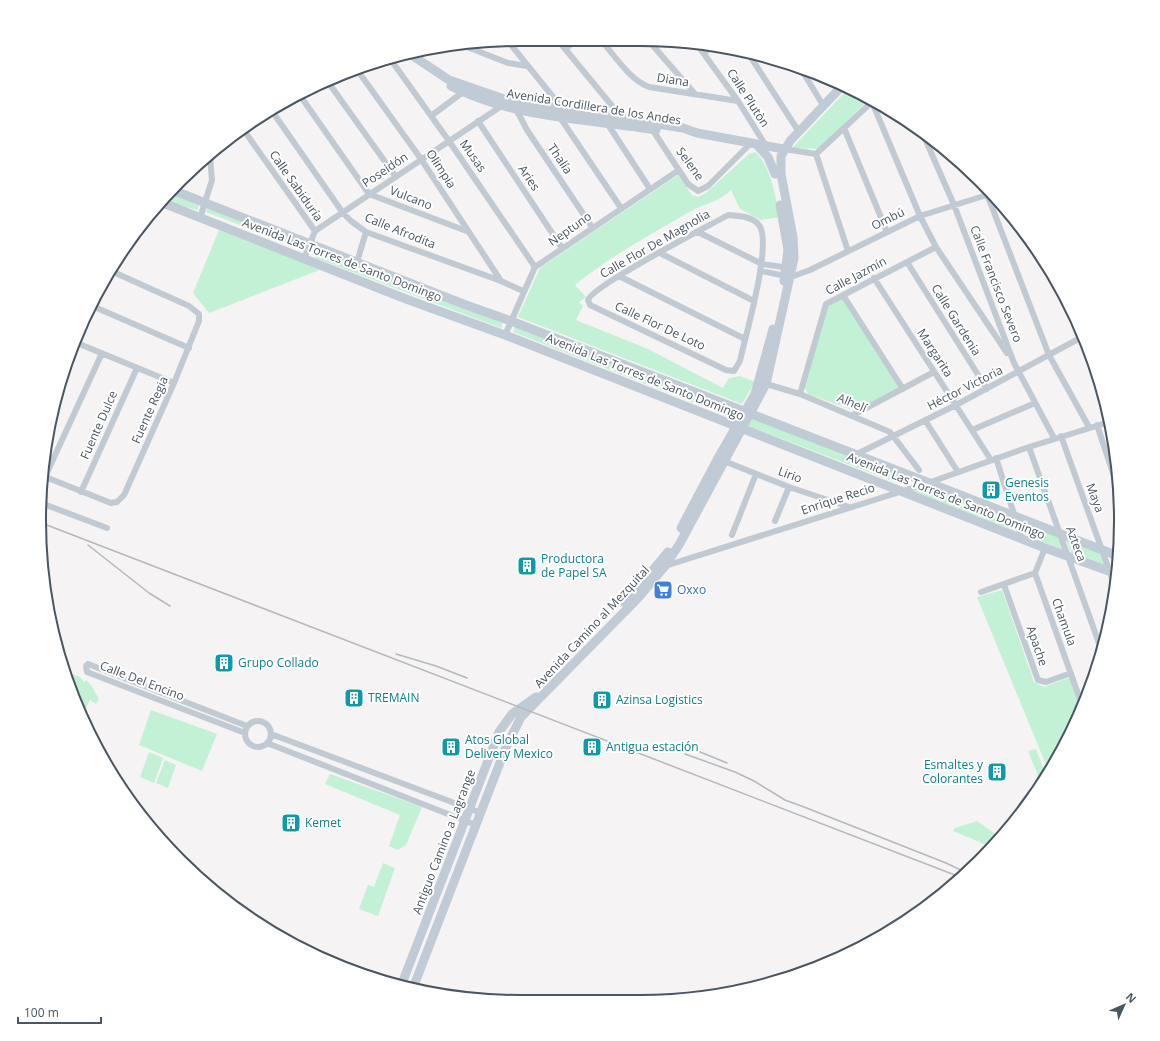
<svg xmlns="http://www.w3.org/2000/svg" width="1160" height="1041" font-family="'Open Sans',sans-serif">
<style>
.green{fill:#c3f1d5}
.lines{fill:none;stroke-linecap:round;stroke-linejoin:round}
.street{stroke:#c1cad2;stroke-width:6}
.secondary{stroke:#c1cbd6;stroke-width:9}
.rail{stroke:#b5b8bd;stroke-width:1.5}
.labels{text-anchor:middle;stroke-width:4;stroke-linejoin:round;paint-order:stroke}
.street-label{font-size:12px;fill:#4a5661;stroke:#fff}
.culture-label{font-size:12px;fill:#0d838f;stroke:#fff;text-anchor:start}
.shop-label{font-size:12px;fill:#366cbe;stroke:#fff;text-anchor:start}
.rim{fill:none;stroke:#4a5661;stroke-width:2}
</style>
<rect width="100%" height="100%" fill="#f5f3f3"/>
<path class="green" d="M849,88L870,98L819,149L792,148Z
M755,152C770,163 776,199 780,217L761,220L740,209L731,190C720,201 705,204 691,211C652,234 610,256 575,285L586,297L579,302L583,306L576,320L648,349L723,388L729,378L740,376L755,382L742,404L518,317L540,268L678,175L692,195L698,197L706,193L749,154Z
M173,193L199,204L198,210L166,202Z
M208,207L304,245L302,249L206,212Z
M219,230L322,269L209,313L193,293Z
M318,248L503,322L501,328L315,258Z
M841,298L844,300L899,385L898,389L855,411L808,394L805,388L826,308Z
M515,327L701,399L699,405L513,332Z
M754,416L910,482L900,484L748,426Z
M929,485L1015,518L1020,533L910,491Z
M1023,521L1058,536L1064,550L1028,537Z
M1065,538L1102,553L1108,568L1072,554Z
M1002,590L1034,682L1044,687L1067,678H1070L1080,709L1056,761L1049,772L977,597Z
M65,671L80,677L84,682L86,680L91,685L99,699L96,704L90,700L82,716Z
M151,710L217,734L202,771L139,745Z
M1036,749L1046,775L1041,783L1028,751Z
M149,752L163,758L154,783L140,777Z
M165,760L176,765L168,788L156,783Z
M330,774L422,807L406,845L398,850L389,846L400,815L325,784Z
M977,821L1001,838L992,847L953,831L955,828Z
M383,863L395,868L378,916L359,909L368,885L374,887Z"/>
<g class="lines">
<path class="street" d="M557,39L622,118
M507,40L562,108
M601,40C615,56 629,79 649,87L738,101
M648,40L695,94
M696,43L738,101L766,146
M462,45L508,63L527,66
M565,49L578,39
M704,53L713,46
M748,53L799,132
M391,60L449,141L535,267
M801,69L823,105
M358,71L421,159L501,281
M328,82L396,177
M299,94L369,194L469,232
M872,102L920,216L936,247L1007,353
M515,107L527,130L592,227
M272,111L343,213L351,221L366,232L501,281L523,291
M431,116L463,92
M559,116L621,208
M478,121L562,248
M607,123L650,189
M844,128L887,232
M243,129L315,231
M652,129L688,184L698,191L708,186L751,143
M923,134L954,205L1014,363L1054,438
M784,149L816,154L874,100
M816,154L848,251
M985,189L1049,355L1089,427
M728,215C738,216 752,216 759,225C773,243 745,337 740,361L734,371L726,370L590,305L588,300C593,285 707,227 728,215Z
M200,218L212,180L210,156
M315,231L503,105
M698,232L762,264L790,268
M660,253L754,301
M304,259L315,231
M357,262L366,232
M907,262L987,389
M761,271L791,277L810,270L920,216L990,194
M619,276L745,339
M874,278L991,460
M843,295L903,389
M1068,303L1086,346
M90,305L189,348
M505,335L535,267L679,170
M77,343L174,383
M763,383L800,394L890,432L919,470
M800,394L826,304L936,247
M853,415L934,372
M925,420L958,472
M1097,425L1120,494
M972,430L1035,403
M1061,436L1116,589
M1029,447L1101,649
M855,455L956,405L1082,337
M996,458L1022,539
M724,461L789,487L849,507
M43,476L111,503L117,502L124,495L174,383L199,321V314L189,306L111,271
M45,477L102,353
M81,492L137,368
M41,503L107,528
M775,521L789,487
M732,535L756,474
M1045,548L1035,573L1082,705
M665,566L928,483L1029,447L1109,422
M1004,585L1038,680L1046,682L1071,673
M981,592L1035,573
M245 734a13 13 0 1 1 26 0a13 13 0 1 1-26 0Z
M245,733L87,672L86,666L88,664L247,726
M271,734L481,813
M267,743L476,825"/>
<path class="secondary" d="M410,54L449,80L507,100L683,128L697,133L784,149
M451,86C513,118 588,119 656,130
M756,144L768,157L775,174
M175,191L466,305L511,321L1118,556
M163,203L406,299L505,335L1045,548L1117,574
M780,205L788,250L784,281
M681,528L718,458L755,394L773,329
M625,603L668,552
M401,986L499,732L512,714L536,697
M413,988L506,747L521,717L638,598L665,566L679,545L766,384L794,258L793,237L781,174V156L790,141L843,85"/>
<path class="rail" d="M39,522L960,877
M88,545L149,593L170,606
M396,654L436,666L467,678
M688,747L727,763
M685,754L735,772L754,781L785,800L804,807L946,863L965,872"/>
</g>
<defs>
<symbol id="building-square" viewBox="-11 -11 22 22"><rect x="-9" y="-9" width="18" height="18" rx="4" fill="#0f9aa8" stroke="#fff"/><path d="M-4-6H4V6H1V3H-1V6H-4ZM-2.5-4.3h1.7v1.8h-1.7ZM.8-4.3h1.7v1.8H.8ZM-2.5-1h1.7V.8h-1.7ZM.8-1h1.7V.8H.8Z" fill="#fff"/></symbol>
<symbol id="supermarket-square" viewBox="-11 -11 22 22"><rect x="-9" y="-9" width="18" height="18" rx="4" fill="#3f7fe0" stroke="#fff"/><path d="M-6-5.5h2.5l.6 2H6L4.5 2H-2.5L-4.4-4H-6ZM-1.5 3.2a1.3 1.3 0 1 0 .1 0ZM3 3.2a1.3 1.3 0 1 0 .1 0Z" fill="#fff"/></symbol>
</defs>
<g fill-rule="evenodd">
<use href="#building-square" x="980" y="479" width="22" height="22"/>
<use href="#building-square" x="516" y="555" width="22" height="22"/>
<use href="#supermarket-square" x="652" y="579" width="22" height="22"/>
<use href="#building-square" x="213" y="652" width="22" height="22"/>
<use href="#building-square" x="343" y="687" width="22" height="22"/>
<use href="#building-square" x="591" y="689" width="22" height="22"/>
<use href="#building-square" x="440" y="736" width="22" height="22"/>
<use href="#building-square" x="581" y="736" width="22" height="22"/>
<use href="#building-square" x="986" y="761" width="22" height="22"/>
<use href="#building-square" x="280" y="812" width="22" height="22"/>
</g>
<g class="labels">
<g class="street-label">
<text transform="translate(673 80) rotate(9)" y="4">Diana</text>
<text transform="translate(748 98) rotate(57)" y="4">Calle Plutòn</text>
<text transform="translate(594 107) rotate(9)" y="4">Avenida Cordillera de los Andes</text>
<text transform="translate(473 156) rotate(55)" y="4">Musas</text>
<text transform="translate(560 159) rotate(56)" y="4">Thalía</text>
<text transform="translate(690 164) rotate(54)" y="4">Selene</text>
<text transform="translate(441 169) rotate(57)" y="4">Olimpia</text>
<text transform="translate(385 170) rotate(-34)" y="4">Poseidón</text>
<text transform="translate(529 178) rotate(56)" y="4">Aries</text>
<text transform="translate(296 186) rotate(55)" y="4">Calle Sabiduría</text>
<text transform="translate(411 198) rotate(21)" y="4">Vulcano</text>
<text transform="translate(888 219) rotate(-26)" y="4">Ombú</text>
<text transform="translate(570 229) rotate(-35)" y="4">Neptuno</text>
<text transform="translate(400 231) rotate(22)" y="4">Calle Afrodita</text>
<text transform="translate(655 244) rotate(-30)" y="4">Calle Flor De Magnolia</text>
<text transform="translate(342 260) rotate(21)" y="4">Avenida Las Torres de Santo Domingo</text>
<text transform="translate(856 276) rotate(-28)" y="4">Calle Jazmín</text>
<text transform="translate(996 284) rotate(69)" y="4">Calle Francisco Severo</text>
<text transform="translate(956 320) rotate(58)" y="4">Calle Gardenia</text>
<text transform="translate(660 326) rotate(25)" y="4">Calle Flor De Loto</text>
<text transform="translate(935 353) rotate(57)" y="4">Margarita</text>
<text transform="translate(645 377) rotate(22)" y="4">Avenida Las Torres de Santo Domingo</text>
<text transform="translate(965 388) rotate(-27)" y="4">Héctor Victoria</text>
<text transform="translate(852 403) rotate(23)" y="4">Alhelí</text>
<text transform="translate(150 410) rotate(-66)" y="4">Fuente Regia</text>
<text transform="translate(99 425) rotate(-66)" y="4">Fuente Dulce</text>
<text transform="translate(790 475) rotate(20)" y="4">Lirio</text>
<text transform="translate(946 496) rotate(22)" y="4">Avenida Las Torres de Santo Domingo</text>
<text transform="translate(1095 498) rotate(70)" y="4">Maya</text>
<text transform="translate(838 499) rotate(-18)" y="4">Enrique Recio</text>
<text transform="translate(1076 544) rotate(70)" y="4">Azteca</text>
<text transform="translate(1064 622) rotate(70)" y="4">Chamula</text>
<text transform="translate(592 627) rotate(-47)" y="4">Avenida Camino al Mezquital</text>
<text transform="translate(1037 646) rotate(71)" y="4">Apache</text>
<text transform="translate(142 681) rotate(21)" y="4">Calle Del Encino</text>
<text transform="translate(444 842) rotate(-69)" y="4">Antiguo Camino a Lagrange</text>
</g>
<g class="culture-label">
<text x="1005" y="487">Genesis<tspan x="1005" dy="14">Eventos</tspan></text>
<text x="541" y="563">Productora<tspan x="541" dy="14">de Papel SA</tspan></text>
<text x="238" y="667">Grupo Collado</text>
<text x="368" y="702">TREMAIN</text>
<text x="616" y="704">Azinsa Logistics</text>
<text x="465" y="744">Atos Global<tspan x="465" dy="14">Delivery Mexico</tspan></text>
<text x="606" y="751">Antigua estación</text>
<text x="983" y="769" text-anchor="end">Esmaltes y<tspan x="983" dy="14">Colorantes</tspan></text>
<text x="305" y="827">Kemet</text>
</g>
<g class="shop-label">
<text x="677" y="594">Oxxo</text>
</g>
</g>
<path d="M0 0H1160V1041H0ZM520 46H640A474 474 0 0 1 1114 520V521A474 474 0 0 1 640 995H520A474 474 0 0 1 46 521V520A474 474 0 0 1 520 46Z" fill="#fff" fill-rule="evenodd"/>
<path class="rim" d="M520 46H640A474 474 0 0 1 1114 520V521A474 474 0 0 1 640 995H520A474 474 0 0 1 46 521V520A474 474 0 0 1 520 46Z"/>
<g transform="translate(1124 1005) rotate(45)" stroke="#ffffff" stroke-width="3" paint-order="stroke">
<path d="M0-3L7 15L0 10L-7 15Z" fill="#4a5661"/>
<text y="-6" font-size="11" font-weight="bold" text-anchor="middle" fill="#4a5661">N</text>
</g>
<path d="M18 1017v6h83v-6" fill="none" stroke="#4a5661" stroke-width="2"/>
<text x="24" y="1017" font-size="12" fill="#4a5661" stroke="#ffffff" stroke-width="3" paint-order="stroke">100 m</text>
</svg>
